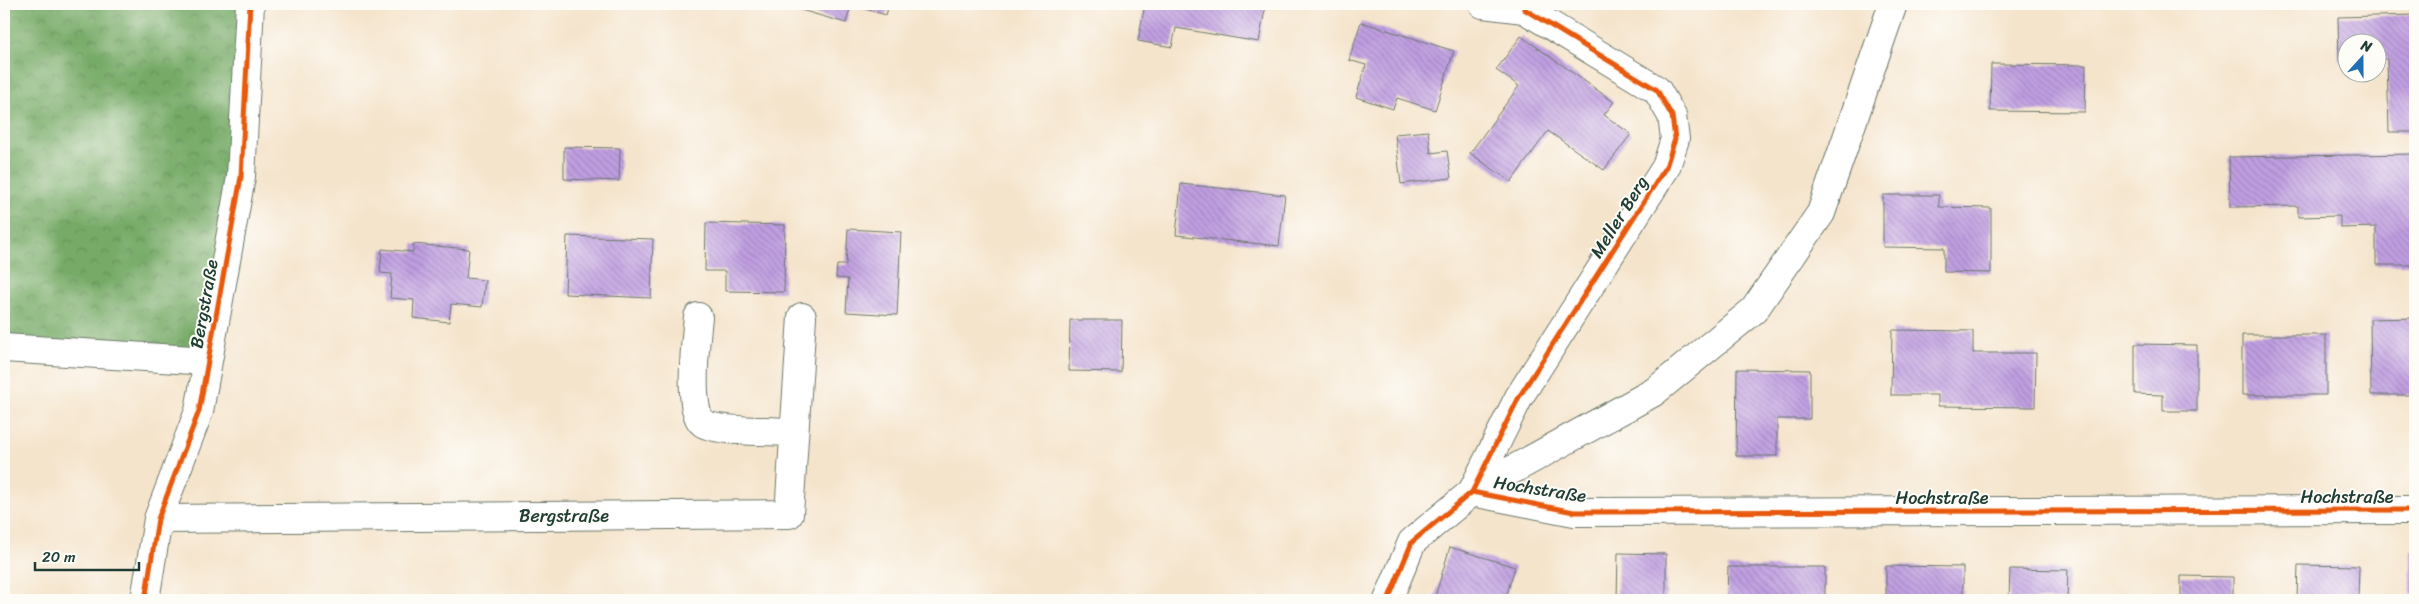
<svg xmlns="http://www.w3.org/2000/svg" width="2419" height="604" font-family="Sriracha,sans-serif">
<style>
.forest{fill:url(#forest-crowns);stroke:#4a744d}
.building{fill:url(#building-back-hatch)}
.lines{fill:none;stroke-linecap:round;stroke-linejoin:round}
.minor-casing{stroke:#6a7769;stroke-width:30}
.minor{stroke:#fff;stroke-width:28}
.cycleway-casing{stroke:#fdfcf7;stroke-width:8}
.cycleway{stroke:#e8590c;stroke-width:5}
.labels{text-anchor:middle;stroke-width:4;stroke-linejoin:round;paint-order:stroke}
.street-label{font-size:18px;fill:#1f3d34;stroke:#fdfcf7}
</style>
<defs>
<pattern id="forest-crowns" width="20" height="18" patternUnits="userSpaceOnUse" patternTransform="scale(1.25)"><rect width="20" height="18" fill="#76aa66"/><path d="M2 6a3 3 0 1 1 6 0M12 15a3 3 0 1 1 6 0" fill="none" stroke="#608c55"/></pattern>
<pattern id="building-back-hatch" width="6" height="6" patternUnits="userSpaceOnUse" patternTransform="scale(1.25)"><rect width="6" height="6" fill="#c19fe2"/><path d="M-1 5l2 2M0 0l6 6M5-1l2 2" fill="none" stroke="#9c83b8"/></pattern>
</defs>
<rect width="100%" height="100%" fill="#fdfcf7"/>
<filter id="ink" filterUnits="userSpaceOnUse"><feTurbulence type="fractalNoise" baseFrequency=".02" numOctaves="2"/><feDisplacementMap in="SourceGraphic" scale="10" xChannelSelector="R" yChannelSelector="G"/><feConvolveMatrix kernelMatrix="1 2 1 2 8 2 1 2 1" color-interpolation-filters="sRGB"/></filter>
<filter id="wash" filterUnits="userSpaceOnUse"><feTurbulence type="fractalNoise" baseFrequency=".0096" numOctaves="4" result="noise"/><feDisplacementMap in="SourceGraphic" scale="20" xChannelSelector="R" yChannelSelector="G"/><feGaussianBlur stdDeviation="1.12" result="paint"/><feColorMatrix in="noise" values="0 0 0 0 0 0 0 0 0 0 0 0 0 0 0 0 0 1.4 0 .05"/><feComposite in="paint" operator="in"/></filter>
<g filter="url(#wash)">
<rect width="100%" height="100%" fill="#f5e4cc"/>
<path class="forest" d="M4,4H237V67L208,361L4,348Z"/>
<g id="blocks">
<path class="building" d="M780,4H889L886,15L851,5L846,23Z
M1145,4H1266L1259,42L1176,28L1172,47L1138,41Z
M2415,15V132H2389L2387,59H2376V42H2346V60H2339L2338,17Z
M1361,22L1454,51L1435,110L1397,98L1393,109L1356,97L1366,65L1349,60Z
M1521,36L1614,102L1604,115L1631,134L1604,170L1548,131L1511,182L1470,153L1519,86L1496,70Z
M1991,64L2086,65L2085,112L1990,111Z
M1428,131L1431,153L1447,151L1451,178L1401,184L1395,134Z
M564,147L620,148L619,181L564,179Z
M2415,154V265H2376V227L2340,228V216L2298,217V206L2230,207L2229,157Z
M1181,184L1285,195L1279,246L1176,235Z
M1883,195H1939V207L1991,208V273L1944,272V248L1883,247Z
M706,223L785,225L784,292L725,291V271H705Z
M848,229L901,232L897,315L846,312L848,279L836,278L837,265H846Z
M567,236L653,239L651,298L565,294Z
M413,244L469,249L466,278L485,280L482,307L451,304L449,322L413,318L414,300L390,298L392,274L380,273L382,249L413,252Z
M2415,318L2414,395H2371L2370,319Z
M1070,320H1122L1121,372L1069,371Z
M1892,330L1973,331V353H2036L2035,407L1938,406V395H1891Z
M2242,335H2326V395H2242Z
M2135,344L2197,345V411H2163V395L2135,394Z
M1737,369L1810,370V419H1777V456H1736Z
M1450,547L1515,567L1505,600H1434Z
M2411,550H2415V600H2411Z
M1618,553L1666,554V600H1617Z
M2298,565L2359,566L2358,600H2297Z
M1886,566L1963,567V600H1886Z
M1728,567H1825V600H1727Z
M2010,569L2068,570L2067,600H2009Z
M2181,576L2233,577V600H2181Z"/>
</g>
</g>
<g filter="url(#ink)">
<use href="#blocks" fill-opacity="0" stroke="#6a7769" stroke-width="1"/>
<g class="lines">
<defs>
<path id="minor" d="M1483,4L1524,9
M698,317C696,337 687,412 703,423C716,432 775,431 794,432
M4,348L208,361
M1472,492L1574,512L2415,510
M1472,492L1519,397L1666,167L1675,139L1672,116L1657,90L1524,9L1526,4
M158,519L789,514L802,317
M145,600L158,519L199,411L241,177L250,4
M1388,600L1412,542L1472,492L1654,392L1754,310L1821,213L1893,4"/>
</defs>
<use href="#minor" class="minor-casing"/>
<use href="#minor" class="minor"/>
<defs>
<path id="cycleway" d="M1472,492L1574,512L2415,510
M145,600L158,519L199,411L241,177L250,4
M1388,600L1412,542L1472,492L1519,397L1666,167L1675,139L1672,116L1657,90L1524,9L1526,4"/>
</defs>
<use href="#cycleway" class="cycleway-casing"/>
<use href="#cycleway" class="cycleway"/>
</g>
</g>
<g class="labels">
<g class="street-label">
<text transform="translate(1619 217) rotate(-58)" y="6">Meller Berg</text>
<text transform="translate(204 304) rotate(-80)" y="6">Bergstraße</text>
<text transform="translate(1540 489) rotate(9)" y="6">Hochstraße</text>
<text x="2347" y="503">Hochstraße</text>
<text x="1942" y="504">Hochstraße</text>
<text x="564" y="522">Bergstraße</text>
</g>
</g>
<rect width="2419" height="604" fill="none" stroke="#fdfcf7" stroke-width="20"/>
<g transform="translate(2362 58) rotate(21)"><circle r="24" fill="#fdfcf7" stroke="#a4b0a9"/>
<path d="M0-4L9 19L0 12L-9 19Z" fill="#1f6fb2"/>
<text y="-8" font-size="14" font-weight="bold" text-anchor="middle" fill="#1f3d34">N</text>
</g>
<path d="M35 562v8h104v-8" fill="none" stroke="#1f3d34" stroke-width="2.5"/>
<text x="42" y="562" font-size="15" fill="#1f3d34" stroke="#fdfcf7" stroke-width="4" paint-order="stroke">20 m</text>
</svg>
